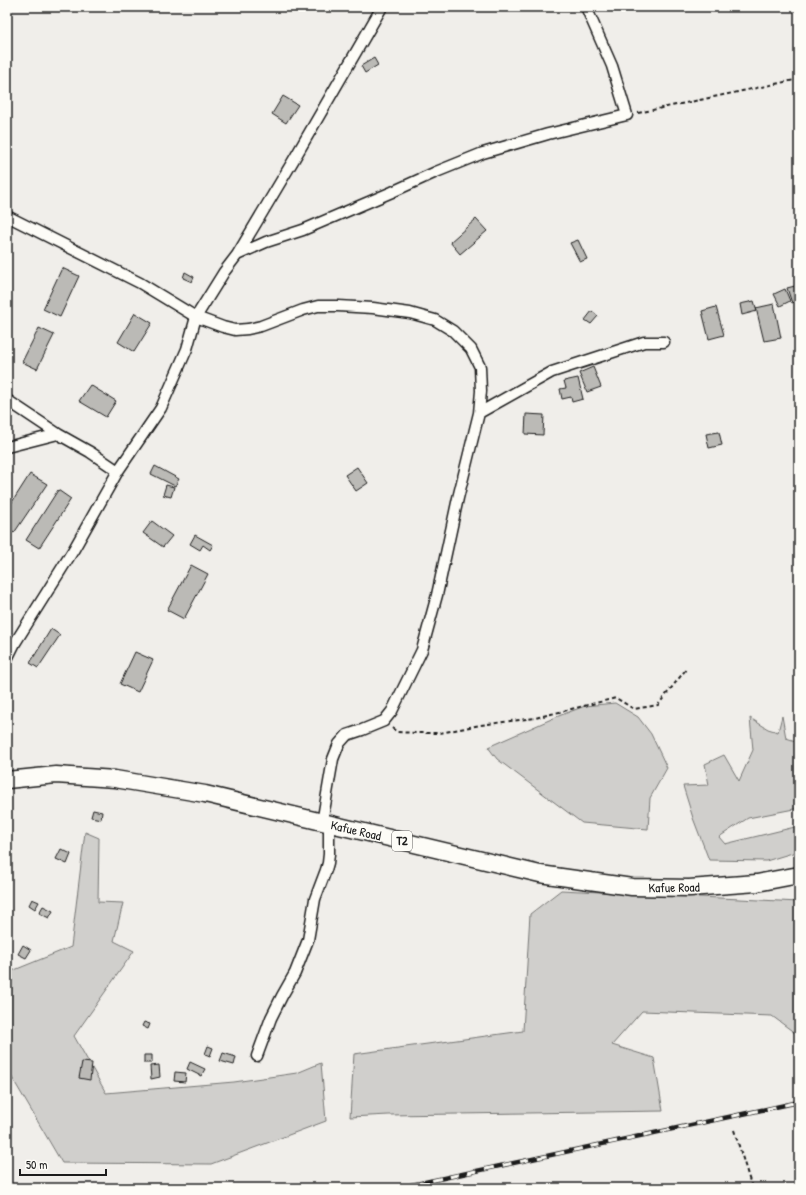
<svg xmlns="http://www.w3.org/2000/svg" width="806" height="1195" font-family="'Patrick Hand',sans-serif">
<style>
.green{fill:#d0cfcc;stroke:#767674}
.building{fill:#bbbab6;stroke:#1c1c1c}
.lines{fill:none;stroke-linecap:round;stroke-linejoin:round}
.minor-casing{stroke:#1c1c1c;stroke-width:13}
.trunk-casing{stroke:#1c1c1c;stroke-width:19}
.path{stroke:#1c1c1c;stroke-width:2;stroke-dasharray:4 3;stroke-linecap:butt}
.minor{stroke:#fdfcf7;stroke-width:10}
.trunk{stroke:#fdfcf7;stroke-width:16}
.rail-casing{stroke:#1c1c1c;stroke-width:4.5}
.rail{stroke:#fdfcf7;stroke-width:3;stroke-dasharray:9;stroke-linecap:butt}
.labels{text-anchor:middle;stroke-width:3;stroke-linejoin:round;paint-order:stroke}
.shield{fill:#fdfcf7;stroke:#605f5e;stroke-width:1}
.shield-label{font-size:12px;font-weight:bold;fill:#1c1c1c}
.street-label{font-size:13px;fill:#1c1c1c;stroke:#fdfcf7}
</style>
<rect width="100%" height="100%" fill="#f0eeea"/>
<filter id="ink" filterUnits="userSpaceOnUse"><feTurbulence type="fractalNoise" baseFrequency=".025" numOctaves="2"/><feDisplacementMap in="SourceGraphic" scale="8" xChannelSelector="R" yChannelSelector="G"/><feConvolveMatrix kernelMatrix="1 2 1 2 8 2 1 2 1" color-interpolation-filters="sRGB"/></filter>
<g filter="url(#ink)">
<path class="green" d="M615,703L638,717L651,734L667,768L650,798L648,829L582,823L501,762L497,759L488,747L556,717L585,706Z
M782,716L786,738L799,742V808L748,818L719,837L725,844L799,826V851L766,861L709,860L693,818L683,786L709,785L705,764L724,755L739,781L753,750L750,718L768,729L778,732Z
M85,832L99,838L98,902L123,903L114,941L134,951L74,1036L106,1093L234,1082L297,1073L321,1063L326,1121L211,1164L62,1163L7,1069V973L71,947Z
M561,890L799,902V1036L772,1016L642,1011L612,1045L654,1058L663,1111L389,1115L350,1117L354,1054L523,1031L530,914Z"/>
<path class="building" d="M374,58L378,65L365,73L361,66Z
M283,96L298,105L286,123L272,114Z
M476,219L487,231L460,254L450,242Z
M578,240L587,259L580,262L570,243Z
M62,268L79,276L60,317L43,309Z
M185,272L194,277L192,282L183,278Z
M799,285V300L792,303L787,288Z
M785,289L790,301L780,306L774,294Z
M754,301L757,311L742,315L740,304Z
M774,304L781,338L764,341L756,308Z
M716,307L724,335L709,339L702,311Z
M592,311L598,316L591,324L585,320Z
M135,313L152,323L134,352L118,342Z
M39,328L54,335L37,369L22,362Z
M593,367L601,387L587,392L579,373Z
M578,378L583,399L572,402L571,397L562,399L560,389L566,388L564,381Z
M90,385L116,401L106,417L79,401Z
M526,414L544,415L543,435L525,434Z
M719,432L722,445L709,448L706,434Z
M155,466L179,479L175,486L151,474Z
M357,467L368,483L356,491L345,475Z
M30,474L47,484L14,533L7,528V510Z
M166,485L174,487L171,497L163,495Z
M58,490L71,499L39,548L26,540Z
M152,521L172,536L163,547L143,533Z
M195,535L213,545L210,550L203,545L200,550L190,544Z
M191,565L208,574L184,619L167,610Z
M51,629L60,635L38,668L30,663Z
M135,652L153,660L138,692L120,684Z
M93,810L102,812L101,819L91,817Z
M61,849L71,854L67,864L56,859Z
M32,899L39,902L35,909L29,905Z
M43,906L53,911L49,918L39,913Z
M23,945L31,950L26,958L18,954Z
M144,1022L150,1024L148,1029L142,1026Z
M208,1046L213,1048L210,1056L205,1054Z
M223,1053L236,1057L234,1065L220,1061Z
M144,1055H152V1063H144Z
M82,1062L92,1063L90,1080L79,1078Z
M190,1062L205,1069L201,1076L187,1069Z
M159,1065L160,1077L151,1079L150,1066Z
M175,1072L186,1073L185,1082L174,1081Z"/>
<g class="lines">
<defs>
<path id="minor" d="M7,216L140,283L196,317L187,349L161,408L118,471L74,549L15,643L7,659
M237,255L266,242L303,230L392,192L436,172L483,153L548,134L627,115L612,66L586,7
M7,400L58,434L90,452L118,471
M479,413L552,372L644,342H664
M7,447L58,434
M322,823L333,759L339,744L347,735L362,730L384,721L392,711L422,650L437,595L458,498L479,413L481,391L480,367L471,349L453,331L435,320L410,313L373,308L338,306H318L303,310L261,326L248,329L235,330L223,327L196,317L224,272L237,255L293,161L382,7
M257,1056L271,1018L282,996L295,973L308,940L315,899L326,870L328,863L329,854V824"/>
<path id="trunk" d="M7,780L56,775L115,779L205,794L540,874L632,887L689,888L757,883L799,875"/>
</defs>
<use href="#minor" class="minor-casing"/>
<use href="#trunk" class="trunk-casing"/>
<path class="path" d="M638,113L799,79
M392,728L397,732L417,733H440L480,725L535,718L616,698L634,709L658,705L687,668
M734,1130L752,1188"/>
<use href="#minor" class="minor"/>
<use href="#trunk" class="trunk"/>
<defs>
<path id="rail" d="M397,1188L799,1102"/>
</defs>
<use href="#rail" class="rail-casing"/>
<use href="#rail" class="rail"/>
</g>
</g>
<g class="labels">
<rect class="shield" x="392" y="831" width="20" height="20" rx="3"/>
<g class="shield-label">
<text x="402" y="845">T2</text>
</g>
<g class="street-label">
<text transform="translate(356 830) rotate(13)" y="5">Kafue Road</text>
<text transform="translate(674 887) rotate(-1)" y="5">Kafue Road</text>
</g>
</g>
<rect width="806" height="1195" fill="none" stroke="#fdfcf7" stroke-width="24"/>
<rect x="12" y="12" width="782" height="1171" fill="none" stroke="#1c1c1c" stroke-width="1.5" filter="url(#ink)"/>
<path d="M20 1169v6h86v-6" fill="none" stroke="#1c1c1c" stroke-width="2"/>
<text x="26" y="1169" font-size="12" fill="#1c1c1c" stroke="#fdfcf7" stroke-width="3" paint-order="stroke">50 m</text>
</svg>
